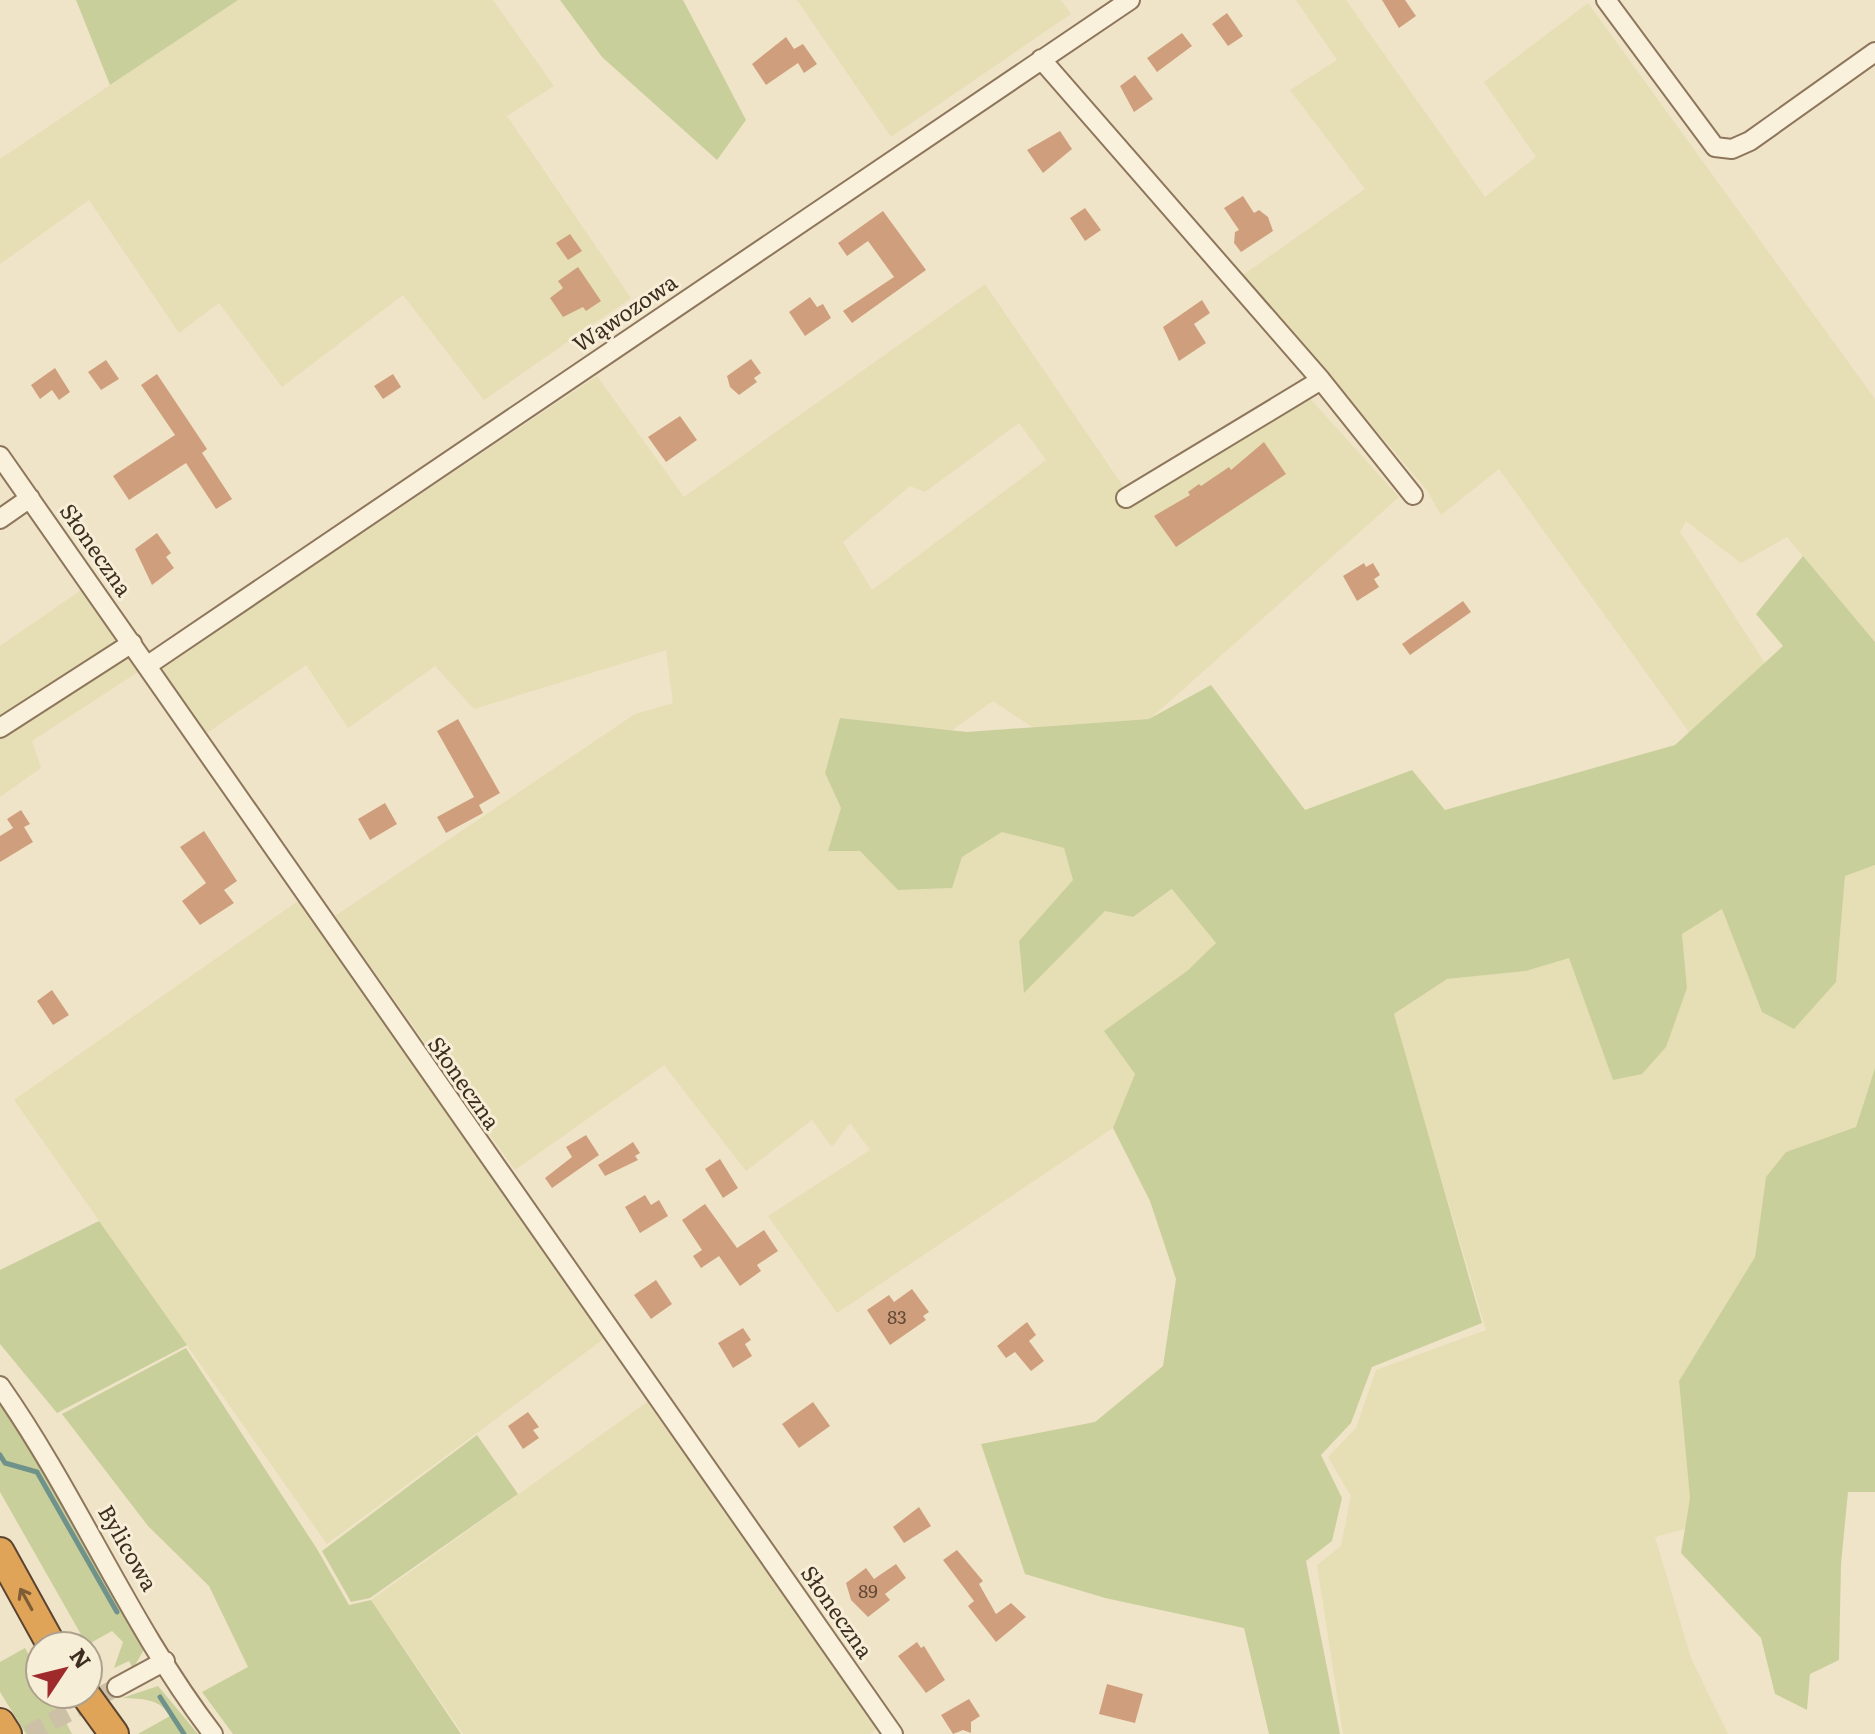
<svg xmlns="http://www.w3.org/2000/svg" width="1875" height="1734" font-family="Literata,serif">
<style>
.farmland{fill:#e6deb5;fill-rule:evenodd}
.green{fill:#c9cf9b}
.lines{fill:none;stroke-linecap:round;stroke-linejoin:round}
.stream{stroke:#6f938a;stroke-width:5}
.building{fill:#cf9f7d}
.minor-tunnel{stroke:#ccc0a6;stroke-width:18;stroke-dasharray:18 9;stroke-linecap:butt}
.minor-casing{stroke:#8d765c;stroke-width:22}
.highway-casing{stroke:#5b4430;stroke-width:32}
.minor{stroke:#faf1dc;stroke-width:18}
.highway{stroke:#e0a458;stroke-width:28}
.oneway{stroke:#7e5d36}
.labels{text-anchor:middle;stroke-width:6;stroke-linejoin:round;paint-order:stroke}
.number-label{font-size:18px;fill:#624a37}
.street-label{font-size:22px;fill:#3d2e20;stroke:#f7eed8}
</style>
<rect width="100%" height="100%" fill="#f0e4c8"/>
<path class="farmland" d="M237,0H493L554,86L507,116L631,298L484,400L403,295L282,387L219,303L179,333L89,200L0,264V159Z
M797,0H1061L1071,14L891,137Z
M1296,0H1346L1485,197L1536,157L1484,82L1588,3L1875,399V642L1787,537L1741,563L1686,521L1680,532L1765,663L1689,732L1499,469L1441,515L1426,489L1243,275L1365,189L1290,90L1337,60Z
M985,284L1127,492L1296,383L1399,497L1150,719L1032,727L993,701L952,730L840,718L825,773L841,808L829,851H860L899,890L951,888L962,857L1002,832L1064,848L1074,880L1019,941L1024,992L1105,911L1133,917L1173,889L1216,943L1187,971L1105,1031L1135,1074L1113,1128L837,1313L768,1216L870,1150L850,1123L832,1147L812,1120L746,1171L664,1065L515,1170L335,916L635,714L673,703L666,650L474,709L435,666L348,728L306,665L207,733L161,668L597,376L684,497ZM1019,423L1046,460L872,590L843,542L910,486L925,492Z
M81,590L138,672L32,741L41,768L0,797V646Z
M1875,865V1068L1856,1127L1786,1152L1766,1177L1755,1257L1679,1381L1690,1498L1685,1529L1655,1537L1691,1658L1728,1734H1343L1317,1565L1341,1546L1351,1496L1328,1457L1356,1428L1376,1370L1486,1330L1393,1015L1447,979L1526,971L1569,957L1613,1079L1687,988L1682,934L1722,909L1762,1011L1836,982L1845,875Z
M298,901L605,1338L327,1544L14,1100Z
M647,1402L879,1727L870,1734H463L371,1600Z"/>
<path class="green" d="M76,0H238L110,85Z
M560,0H683L746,120L717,160L602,57Z
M1803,556L1875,642V865L1845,876L1836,982L1794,1029L1762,1012L1722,909L1682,934L1687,988L1666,1047L1642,1074L1613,1080L1569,958L1526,971L1447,979L1394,1014L1482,1323L1372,1367L1351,1423L1321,1455L1342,1498L1332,1541L1306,1561L1340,1734H1269L1244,1628L1105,1598L1025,1574L981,1444L1095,1422L1163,1366L1176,1279L1150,1201L1113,1128L1135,1074L1104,1031L1187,971L1216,943L1172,889L1133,917L1105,911L1024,993L1019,941L1073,880L1064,848L1002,832L962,857L952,888L898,890L860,851H828L841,808L825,773L840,718L967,732L1149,719L1211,685L1305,810L1412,770L1445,810L1675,745L1783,646L1756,614Z
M1875,1068V1492H1848L1841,1564L1839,1660L1810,1674L1807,1710L1775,1694L1761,1638L1681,1553L1690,1498L1679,1381L1755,1257L1766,1177L1786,1152L1856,1127Z
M99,1221L187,1345L57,1413L0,1344V1270Z
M186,1348L317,1549L349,1605L371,1600L461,1734H233L202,1692L248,1667L209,1586L148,1526L62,1414Z
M0,1405L19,1430L146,1646L133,1669L129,1661L114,1668L123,1642L112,1631L87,1645L0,1492Z
M477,1435L518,1494L370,1598L351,1602L322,1551Z
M25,1648L40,1675V1694H51L72,1734H26L0,1692V1662Z
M158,1686L198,1734H138L170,1716C159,1698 143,1699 122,1698Z"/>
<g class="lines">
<path class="stream" d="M0,1455L5,1463L37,1472L117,1612
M160,1697L184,1734"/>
</g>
<path class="building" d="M1382,0H1405L1416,16L1399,28Z
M1227,13L1243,36L1228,46L1212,24Z
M1182,33L1192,46L1157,72L1147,58Z
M786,37L794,49L803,44L817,64L804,73L798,63L766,85L752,64Z
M1135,75L1153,99L1134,112L1120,86Z
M1060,131L1072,149L1043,173L1027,150Z
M1243,196L1254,213L1259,210L1268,217L1273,231L1241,252L1234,243L1235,232L1239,230L1224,208Z
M1085,208L1101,230L1085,241L1070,218Z
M883,211L926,270L852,323L843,311L894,277L868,241L847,256L838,243Z
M570,234L582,251L568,260L556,243Z
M578,267L601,301L586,311L583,307L563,317L550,298L563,288L558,281Z
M810,297L817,307L823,304L831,318L805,336L789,312Z
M1202,300L1210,313L1194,324L1206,343L1179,361L1163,327Z
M751,359L761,373L754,378L757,382L739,395L730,387L727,376Z
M106,360L119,379L101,390L88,372Z
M55,368L70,392L59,400L52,390L40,399L31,385Z
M157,374L207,449L202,453L232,499L216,509L186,463L129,500L113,476L175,435L141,385Z
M393,374L401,387L383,399L374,386Z
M680,416L697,440L666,462L648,437Z
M1264,442L1286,474L1176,547L1154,516L1190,495L1188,492L1199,484L1201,486L1229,467L1231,470Z
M157,533L171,553L166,557L174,568L152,585L135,549Z
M1364,563L1366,567L1373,563L1380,575L1374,579L1379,587L1357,601L1343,576Z
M1463,601L1471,612L1410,655L1402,644Z
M458,719L500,793L479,805L483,813L446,833L437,817L474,797L437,731Z
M385,803L397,824L370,840L358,819Z
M21,810L30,824L24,827L33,842L0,862V836L13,828L7,819Z
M204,831L237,881L224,890L234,903L200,925L182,901L206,883L180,847Z
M52,990L69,1015L53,1025L37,1001Z
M586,1135L599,1155L552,1188L545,1178L572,1157L566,1147Z
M633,1142L640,1153L635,1156L638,1160L605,1176L598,1165Z
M720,1159L738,1188L723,1198L705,1169Z
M645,1195L651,1205L659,1200L668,1216L640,1233L625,1207Z
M705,1204L737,1248L764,1230L778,1251L757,1265L761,1271L740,1286L719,1256L701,1268L693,1256L702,1250L682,1220Z
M656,1280L672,1304L651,1319L634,1295Z
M912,1289L929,1312L923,1316L926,1320L890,1345L867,1310L889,1295L894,1302Z
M1027,1322L1036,1335L1029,1341L1044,1361L1031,1371L1015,1352L1006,1358L997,1346Z
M743,1328L751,1340L745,1344L752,1356L733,1368L718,1343Z
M813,1402L830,1426L799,1448L782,1424Z
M528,1412L539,1427L533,1430L539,1438L523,1449L508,1426Z
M919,1507L931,1526L904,1543L893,1527Z
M957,1550L983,1581L979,1584L996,1614L1011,1603L1026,1617L996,1642L968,1606L974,1601L943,1560Z
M896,1564L906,1578L885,1594L890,1600L868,1617L851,1600L846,1583L866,1568L874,1579Z
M917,1642L921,1648L924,1646L945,1680L926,1693L898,1656Z
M1107,1684L1143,1694L1135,1723L1099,1714Z
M969,1699L980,1716L971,1722V1733L963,1730L953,1734L941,1715Z"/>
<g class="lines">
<path class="minor-tunnel" d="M28,1734L117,1687"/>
<defs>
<path id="minor" d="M1606,0L1715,147L1732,149L1750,141L1875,52
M1041,59L1321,380L1413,495
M0,456L893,1734
M1126,498L1321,380
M0,519L30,498
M148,665L1130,0
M0,728L132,643
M0,1386C78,1497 130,1626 213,1734
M117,1687L165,1661"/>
<path id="highway" d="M0,1552L52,1646
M85,1694L114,1734
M0,1723L7,1734"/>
</defs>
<use href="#minor" class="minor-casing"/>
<use href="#highway" class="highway-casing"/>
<use href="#minor" class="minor"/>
<use href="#highway" class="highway"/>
</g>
<defs><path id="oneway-shaft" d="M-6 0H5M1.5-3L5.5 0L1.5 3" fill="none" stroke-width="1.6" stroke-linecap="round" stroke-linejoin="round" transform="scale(2)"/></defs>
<use class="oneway" href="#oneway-shaft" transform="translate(26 1599) rotate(-119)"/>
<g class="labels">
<g class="number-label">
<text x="897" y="1324">83</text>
<text x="868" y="1598">89</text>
</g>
<g class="street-label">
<text transform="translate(625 313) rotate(-34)" y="8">Wąwozowa</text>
<text transform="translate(96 550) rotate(55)" y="8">Słoneczna</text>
<text transform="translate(464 1083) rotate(55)" y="8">Słoneczna</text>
<text transform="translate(128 1548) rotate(60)" y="8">Bylicowa</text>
<text transform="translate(837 1612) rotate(55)" y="8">Słoneczna</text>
</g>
</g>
<g transform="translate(64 1670) rotate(55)"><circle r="38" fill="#f7eed8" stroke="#ada18e" stroke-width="2"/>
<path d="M0-6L14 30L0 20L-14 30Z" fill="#9e2a2b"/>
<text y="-12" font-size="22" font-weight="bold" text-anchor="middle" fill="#3d2e20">N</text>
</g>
</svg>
